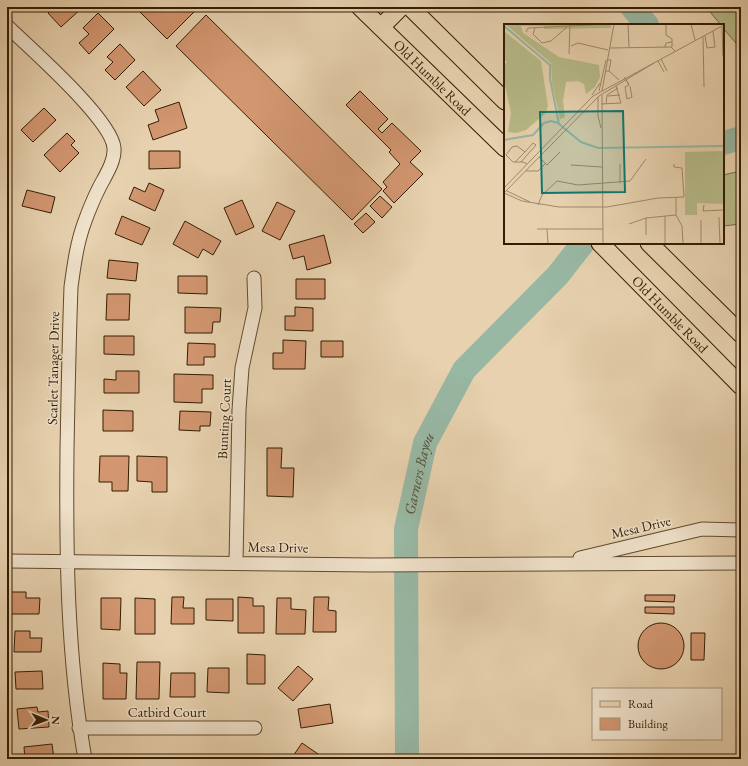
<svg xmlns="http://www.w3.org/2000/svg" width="748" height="766" font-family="'EB Garamond',serif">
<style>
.green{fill:#b7bb89;stroke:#756c46}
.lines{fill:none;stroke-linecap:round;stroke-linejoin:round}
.river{stroke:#98b8a4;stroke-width:24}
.building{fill:#d29670;stroke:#331d03}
.minor-casing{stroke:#604a2e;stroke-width:15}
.major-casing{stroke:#331d03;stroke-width:19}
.minor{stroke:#efe1ca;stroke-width:13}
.major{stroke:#e7d1ae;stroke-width:17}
.labels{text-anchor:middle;stroke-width:3;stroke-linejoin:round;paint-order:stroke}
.street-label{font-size:14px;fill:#331d03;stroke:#efe1ca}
.water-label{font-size:15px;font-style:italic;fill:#514c33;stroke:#efe1ca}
.inset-river{fill:none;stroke:#98b8a4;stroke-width:2}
.inset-road{fill:none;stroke:#9f896a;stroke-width:1}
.view{fill:#0f766e;fill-opacity:0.15;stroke:#0f766e;stroke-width:2}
.inset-edge{fill:none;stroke:#331d03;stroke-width:2}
</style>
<rect width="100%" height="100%" fill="#e7d1ae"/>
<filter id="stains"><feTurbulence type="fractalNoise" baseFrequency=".005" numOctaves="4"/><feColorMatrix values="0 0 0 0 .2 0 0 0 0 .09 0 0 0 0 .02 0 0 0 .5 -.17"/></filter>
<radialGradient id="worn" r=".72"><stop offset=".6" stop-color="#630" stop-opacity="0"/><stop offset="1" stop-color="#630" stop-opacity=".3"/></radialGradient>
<path class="green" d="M706,7H741V49L723,28V25H721Z
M741,171V224L723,226V175Z"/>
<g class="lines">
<g class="river">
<path d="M632,7L647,25"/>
<path d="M723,143L741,138"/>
<path id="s1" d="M407,759L406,529L425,443L464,370L558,275L583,243"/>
</g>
</g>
<path class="building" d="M54,7H83L61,27L48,13Z
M135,7H199L167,39Z
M98,13L114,29L89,54L79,43L89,34L83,28Z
M206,15L382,189L352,220L176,46Z
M120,44L135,60L115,80L105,70L113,62L107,57Z
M143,71L161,90L144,106L126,87Z
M360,91L388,119L378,129L382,133L392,123L421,151L410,162L423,174L394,203L383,191L387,187L383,182L400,164L389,152L391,150L346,105Z
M179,102L187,128L153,140L148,125L159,121L155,110Z
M44,108L56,120L33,142L21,130Z
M67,133L75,141L71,145L79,153L60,172L44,155Z
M149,151H180V168L149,169Z
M149,183L164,190L155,211L129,199L134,187L145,192Z
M27,190L55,197L51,213L22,206Z
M380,196L392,207L382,218L370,206Z
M242,200L254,227L236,235L224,208Z
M277,202L295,211L280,240L262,231Z
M366,213L375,222L363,233L354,224Z
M122,216L150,228L142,245L115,234Z
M185,221L221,241L213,255L203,249L198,258L173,244Z
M324,235L331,263L307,270L304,256L293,259L289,245Z
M109,260L138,263L136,281L107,278Z
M178,276H207V294L178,293Z
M296,279H325V299H296Z
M107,294H130L129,320H106Z
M185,307L221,308L220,322H213L212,333H185Z
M295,307L313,308V331L285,330V316H295Z
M104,336H134V355L104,354Z
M283,340L306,341L305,369H273V353H283Z
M321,341H343V357H321Z
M188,343L215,344V357H204V365H187Z
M116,371H139V393H104V379L116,380Z
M174,374L213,375V389H202V403L174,402Z
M103,410L133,411V431H103Z
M180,411L211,412L210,426H200V431L179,430Z
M267,448H282L281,468H294L293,497L267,496Z
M100,456H129L128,491H112V482H99Z
M137,456L167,457V492H152V482L137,481Z
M7,592H26V598H40L39,614H7Z
M645,595H675L674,602L645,601Z
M172,597H184L183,608H194V624H171Z
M238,597L253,598V606H264V633H238Z
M314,597H329L328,610L336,611V632H313Z
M101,598H121L120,630L101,629Z
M135,598L155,599V634H135Z
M277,598H291V609L306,610L305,634H276Z
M206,599H233V621L206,620Z
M645,607H674V614L645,613Z
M638 646a23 23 0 1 1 46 0a23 23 0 1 1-46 0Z
M15,631H30V638H42L41,652H14Z
M691,633H705L704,660H691Z
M247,654L265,655V684H247Z
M137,662H160L159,699H136Z
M103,663L120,664V673H127L126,699H103Z
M298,666L313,679L293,701L278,688Z
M208,668H229V693L207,692Z
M42,671L43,689H16L15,672Z
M171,673H195V697H170Z
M330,704L333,723L301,728L298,709Z
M37,707L38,712L48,711L49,727L19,729L17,709Z
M302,743L321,756L319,759H291Z
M52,744L54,759H25L24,747Z
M157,755H174V759H157Z
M116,756L139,757L138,759H116Z
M187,756L209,757V759H187Z"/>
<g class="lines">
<defs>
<path id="minor" d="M7,26C30,48 112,120 114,148C115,162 105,176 99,188C94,198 89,210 85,221C77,242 74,265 71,287C69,341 68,396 67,450C66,554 67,656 85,759
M580,558L702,529L741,530
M7,561L373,565L741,563
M236,562L239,410L242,368L255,308L254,278
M79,728H255"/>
<g id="major">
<path id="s2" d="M360,7L505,148"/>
<path d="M410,7L505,101"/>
<path d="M381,27L401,7"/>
<path id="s3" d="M600,243L741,386"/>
<path d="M649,243L741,334"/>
</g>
</defs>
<use href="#minor" class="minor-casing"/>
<use href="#major" class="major-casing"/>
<use href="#minor" class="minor"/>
<use href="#major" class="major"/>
</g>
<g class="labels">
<g class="street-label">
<text dy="5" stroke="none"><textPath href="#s2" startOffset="101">Old Humble Road</textPath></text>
<text dy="5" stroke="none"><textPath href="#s3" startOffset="100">Old Humble Road</textPath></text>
<text transform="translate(53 368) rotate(-89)" y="5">Scarlet Tanager Drive</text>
<text transform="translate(224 419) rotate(-87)" y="5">Bunting Court</text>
<text transform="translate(641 527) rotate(-13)" y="5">Mesa Drive</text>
<text transform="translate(278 547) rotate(1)" y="5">Mesa Drive</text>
<text x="167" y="717">Catbird Court</text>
</g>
<g class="water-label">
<text dy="5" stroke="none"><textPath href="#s1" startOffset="287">Garners Bayou</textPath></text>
</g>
</g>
<g transform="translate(504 24)">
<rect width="220" height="220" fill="#e7d1ae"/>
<path d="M1,0H107V4L40,5V2H17L19,9L55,33L95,41L96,53L91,63L82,70L80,60L74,57L62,58L59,77L61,93L56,95L48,59L47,39ZM0,7L37,37L44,82L42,89L22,106L12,109L4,108L7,89L0,56V41L3,38L0,35ZM220,127V180L193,179V191H181V128Z" fill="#b7bb89"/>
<path class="inset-river" d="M0,2L46,41V55L55,100L77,118L94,124L220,122M0,116L29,111L40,99L47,97L54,99"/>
<path class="inset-road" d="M124,0L125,23M162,0V11L168,15V18M187,0L191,16M218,3L219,32M31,4L29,10L38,19L47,17L63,3M22,8L24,4L105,0M201,12L203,24L211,23L209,7M199,13L200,63M67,22L74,19L104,26M161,23L162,19L168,18V23M106,24L167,23L171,27M65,30L66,0M157,35L163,47M154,37L160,48M102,47H105L107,36H104M105,47L115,56M120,53L123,57L125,61L122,56M125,61L121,63L123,75L128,73L126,62M95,67L102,36M98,67L110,0M88,71L96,59M98,71L99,220M104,72L116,71M94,73V92L97,104M97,80L117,79L112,62M102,80L103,71L114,64M35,133L43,141L56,128M11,138L21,128L13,122L8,123L2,131L9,138H19L23,140M17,138L32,121L29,119L21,128M116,140V159M67,141L98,143M22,147H34L42,139M0,164L89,72L220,1M3,167L26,178M0,169L18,177L55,183H103L154,174L180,173L178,144L170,143V140M0,169L95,72L150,39M172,173V191L178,202L179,220M34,181L38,171L53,157L74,161L126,157L142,135M200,181L199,187L220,186M215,193L216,220M197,196V220M125,200L142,194L172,191M33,205H99M43,205L44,220M142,211V194M161,220V192"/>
<path class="view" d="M119,87L121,168L38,169L36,88Z"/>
<rect width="220" height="220" class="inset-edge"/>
</g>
<rect width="748" height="766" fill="none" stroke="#e7d1ae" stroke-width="24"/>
<rect x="8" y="8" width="732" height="750" fill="none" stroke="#331d03" stroke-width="2"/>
<rect x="12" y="12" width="724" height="742" fill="none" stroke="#331d03"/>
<rect x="592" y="688" width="130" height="52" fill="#efe1ca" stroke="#a4937a"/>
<rect x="600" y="701" width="20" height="6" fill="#e7d1ae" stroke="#a4937a"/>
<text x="628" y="708" font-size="12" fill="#331d03">Road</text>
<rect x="600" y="718" width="20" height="12" fill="#d29670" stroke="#a4937a"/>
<text x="628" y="728" font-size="12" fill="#331d03">Building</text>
<g transform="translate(46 720) rotate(91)" stroke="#efe1ca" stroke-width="3" paint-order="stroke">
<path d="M0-3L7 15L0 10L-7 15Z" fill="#331d03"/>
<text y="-6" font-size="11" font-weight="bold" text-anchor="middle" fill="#331d03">N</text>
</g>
<rect width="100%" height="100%" filter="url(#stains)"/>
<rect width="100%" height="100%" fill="url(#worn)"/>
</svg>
